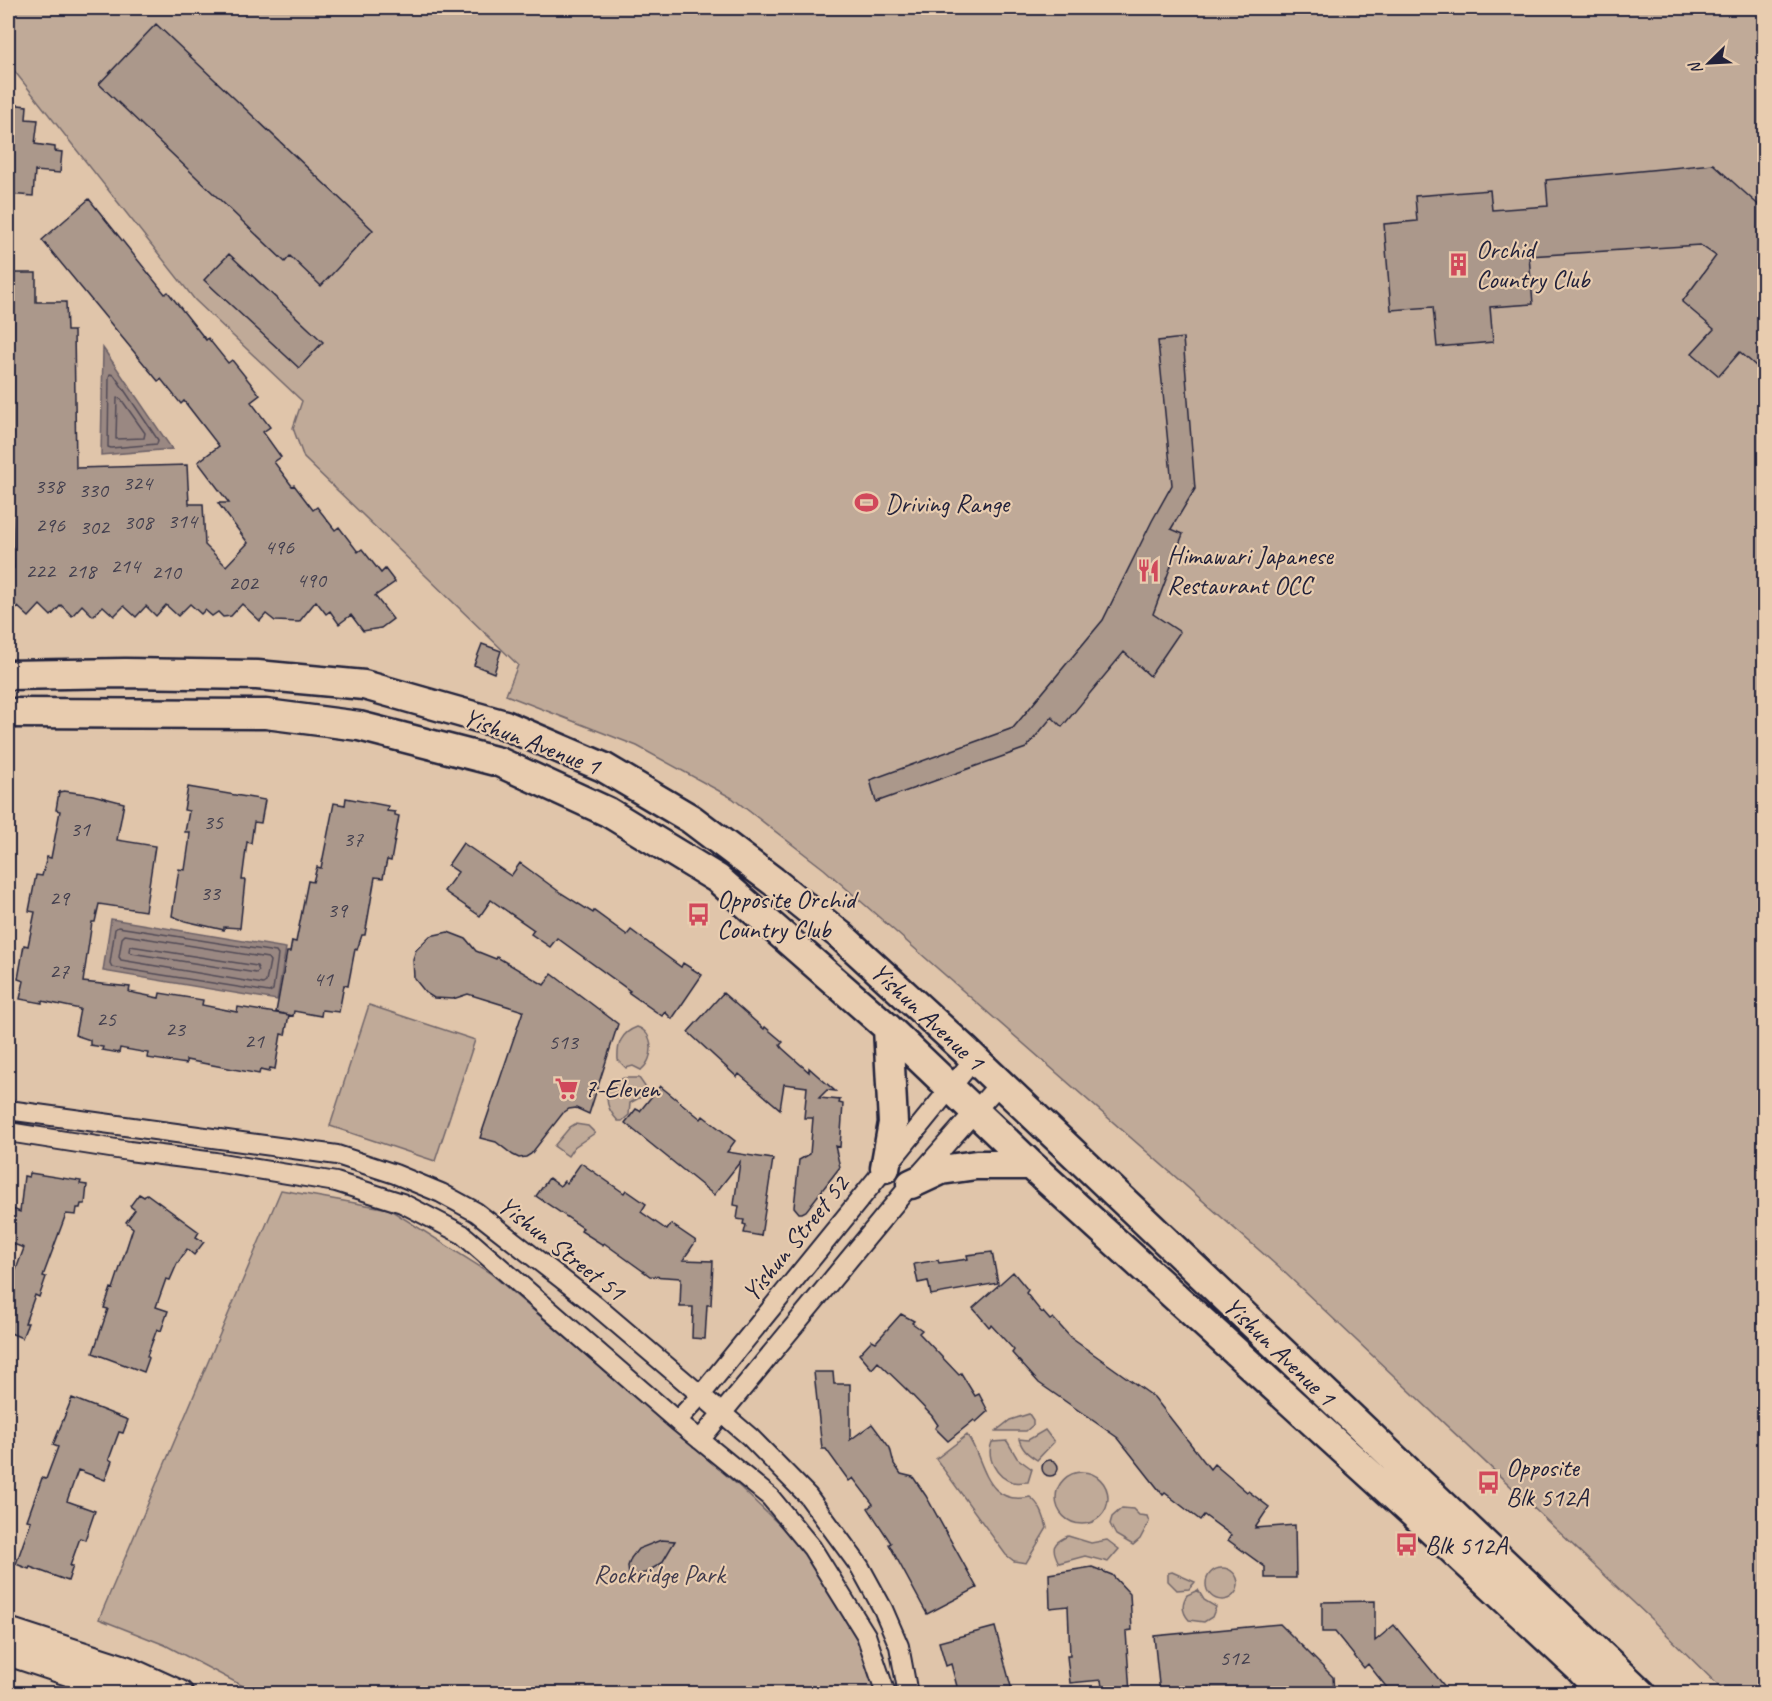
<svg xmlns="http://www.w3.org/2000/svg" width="1772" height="1701" font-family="Caveat,sans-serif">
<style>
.green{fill:#c0aa98;stroke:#71666a;stroke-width:1.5}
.water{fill:#9a8882;stroke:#6a5f66;stroke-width:1.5}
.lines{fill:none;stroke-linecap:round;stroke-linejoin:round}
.shore{stroke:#524b57;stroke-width:1.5}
.building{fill:#ab988b;stroke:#22223b;stroke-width:1.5}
.street-casing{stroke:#22223b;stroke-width:22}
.secondary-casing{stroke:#22223b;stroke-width:30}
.primary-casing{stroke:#22223b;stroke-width:33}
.street{stroke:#e8ccaf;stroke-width:18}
.secondary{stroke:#e8ccaf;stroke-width:26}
.primary{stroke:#e8ccaf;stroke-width:28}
.labels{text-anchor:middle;stroke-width:4.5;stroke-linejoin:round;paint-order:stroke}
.number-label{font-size:22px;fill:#44404f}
.poi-label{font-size:26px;fill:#22223b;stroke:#e8ccaf;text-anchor:start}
.street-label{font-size:26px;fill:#22223b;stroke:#e8ccaf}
.park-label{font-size:26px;fill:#423d4e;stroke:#e8ccaf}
</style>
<rect width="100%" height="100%" fill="#e0c5aa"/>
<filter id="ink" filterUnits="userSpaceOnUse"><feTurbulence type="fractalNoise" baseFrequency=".0167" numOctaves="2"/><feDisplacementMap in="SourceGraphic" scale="12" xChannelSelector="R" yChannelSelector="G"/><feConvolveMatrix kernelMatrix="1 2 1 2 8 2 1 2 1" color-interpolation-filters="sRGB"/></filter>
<g filter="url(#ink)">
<path class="green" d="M8,8H1764V1693H1726L1650,1618L1284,1272L824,869L732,798L637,746L506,695L518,665L304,458L293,428L302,401L195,300L8,63Z
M369,1005L475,1040L435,1161L330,1126Z
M637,1027C655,1033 655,1059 641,1070L633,1066L626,1068L618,1060C617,1044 621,1033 637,1027Z
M624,1078H639L646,1088L641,1097L630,1103L629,1115L622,1121H618C603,1105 602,1087 624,1078Z
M575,1124L588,1126L595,1133L574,1147L568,1156L554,1146L570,1127Z
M281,1190L389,1209L490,1273L740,1487L788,1533L811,1560L832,1591L858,1641L875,1693H256L165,1645L99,1619Z
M1029,1414L1033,1420V1425L1026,1431H996L1010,1420Z
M1045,1430L1054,1442L1037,1460C1028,1454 1022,1450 1019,1439L1028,1440Z
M967,1435C985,1459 984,1507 1030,1497C1040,1504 1044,1516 1047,1528L1026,1563L1014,1561L1006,1555L936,1459Z
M1007,1441L1017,1458L1032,1469L1028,1482C1023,1482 1017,1483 1013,1482C996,1478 986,1457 992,1442Z
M1056 1498a26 26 0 1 1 52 0a26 26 0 1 1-52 0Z
M1122,1508L1133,1509L1139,1515L1147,1516L1149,1522L1140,1539L1133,1545L1116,1535L1110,1524L1112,1517Z
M1068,1536L1091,1543L1107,1540L1119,1549L1108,1562L1085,1556L1059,1563C1051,1548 1052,1543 1068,1536Z
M1206 1584a16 16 0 1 1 32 0a16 16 0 1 1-32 0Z
M1172,1572L1195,1582L1189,1589L1177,1590L1168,1581V1573Z
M1198,1590L1204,1600L1216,1607L1212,1617L1204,1622L1189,1620C1182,1612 1181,1604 1187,1595Z"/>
<path class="water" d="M103,348L172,449L101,455Z
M111,919L286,948L277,1000L103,971Z"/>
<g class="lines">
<path class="shore" d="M110,374L114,375L158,440L157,444L111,448L108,447L109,377Z
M117,398L121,399L145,433L144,438L116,439Z
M118,927L276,952L278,955L273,990L269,992L112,967L110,963L115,929Z
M125,935L268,958L270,961L266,982L263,984L121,960L119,957L122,938Z
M130,946L257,966L259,971L256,973L131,953L129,951Z"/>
</g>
<path class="building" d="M156,24L373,230L321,286L290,256L285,262L99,84Z
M9,104L27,106L26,119L38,120L35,144L55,147V151L62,152L60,173L35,171L33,196L8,194V120Z
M1713,164L1764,210V373L1740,352L1719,376L1692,353L1714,329L1682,302L1716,256L1700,245L1529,256L1533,304L1490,307L1493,342L1437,347L1433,307L1391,310L1384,224L1417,221L1415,196L1490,190L1492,210L1548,206L1546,180Z
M89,199L165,294L168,292L206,340L208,338L228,363L232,360L260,395L251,402L270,427L263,432L281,457L274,462L292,486L294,485L313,510L317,507L335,530L339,527L358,552L362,549L381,573L385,569L395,582L375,596L393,619L381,628L363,631L351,615L339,624L330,611L326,614L316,601L299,622L275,621L266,614L260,621L242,604L231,616L223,617L218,612L212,616L205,610L201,614L190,604L178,616L166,605L156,616L146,606L136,617L124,606L114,616L103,606L93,616L82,605L72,616L61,605L51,616L40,605L29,617L18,607L8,618V562L14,568L10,450H8V273H36V302H66L67,331H74L76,468L187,465L189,504H203L205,545L226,566L248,543L218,503H229L198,462L219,446L184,401L181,404L161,379L158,381L42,240Z
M229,254L323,342L299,368L204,280Z
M1183,338L1195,489L1171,529L1183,534L1153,614L1180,632L1150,676L1124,652L1062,727L1052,717L1026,748L876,802L870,780L1013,728L1103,620L1152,521L1172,485L1158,341Z
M482,644L501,651L494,673L474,665Z
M188,787L265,800L261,823L254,822L251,843L247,842L242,880H245L240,928L224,927V930L185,921L172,916L179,869L185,870L189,843L190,832H185L189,811L184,810Z
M64,791L93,795L124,803L117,840L155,846L145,911L99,904L95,922H92L83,982L130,987L129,992L159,998L160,993L203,1000L202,1005L237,1012L238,1007L289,1015L285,1035L281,1034L275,1069L270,1068L269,1072L260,1070L259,1074L186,1060V1064L147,1058L148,1053L120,1048L119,1053L102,1050L103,1047L90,1045V1040L75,1035L80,1009L42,1001V1003L20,999L24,981L18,979L24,945L28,946L35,912L29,911L36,875L42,876L47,857L51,858L60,811L56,810L59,792Z
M346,798L388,806L387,811L395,812V815L399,816L391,861L387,860L383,878L375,877L365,935H362L357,950L355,949L348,986L344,985L339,1012L322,1010L321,1016L294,1011L293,1016L276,1012L287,952H290L292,941L296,942L308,881L313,882L317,867L321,868L334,803L345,805Z
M463,843L511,876L520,863L561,893L593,913L594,911L627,935L631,930L681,967L683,963L702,975L672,1019L665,1012L662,1016L628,992L630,991L557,938L550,947L531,934L534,930L491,900L480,916L444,891L458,872L448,865Z
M448,932L466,939L476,951L496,959L497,957L544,985L552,974L618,1024L589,1114L576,1108L569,1109L563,1113L531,1154L526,1157L519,1158L513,1155L496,1142L480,1138L523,1011L468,994L453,999L434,998L426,993L414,978L413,959L416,950L430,936Z
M723,993L764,1029L765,1027L783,1042L780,1045L782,1048L809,1072V1068L835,1091L827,1090L819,1098L840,1100L839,1103L843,1104L840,1147L835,1146L840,1167L806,1211L802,1213H799L794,1207L799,1160L810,1154L813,1118H804L807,1087L784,1084L780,1109L739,1074L737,1077L688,1032Z
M660,1086L701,1119L703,1116L735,1141L727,1152L773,1159L761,1236L744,1233L746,1225L743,1224L744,1220L737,1219L739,1206L734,1205L740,1162L714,1195L625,1123L636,1109L640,1111Z
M581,1163L624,1193L626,1190L646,1204L641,1212L667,1230L671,1224L696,1241L683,1260L713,1261L711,1305H707L705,1339L692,1338L693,1307H680L681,1278L650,1276L604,1243L603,1245L581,1231L583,1228L536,1196L549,1178L560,1186L564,1181L567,1183Z
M30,1173L81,1181L80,1184L87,1185L85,1204H81L80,1208H77L76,1215L66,1214L43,1276L46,1277L39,1297L35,1295L25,1323H28L22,1338L8,1332V1281L11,1283L24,1248L8,1242V1224L13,1209L20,1212L24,1176L29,1177Z
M139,1194L144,1197L147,1194L199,1232L196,1237L204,1242L194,1255L187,1249L177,1264L170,1280L166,1279L156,1307L168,1311L161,1331L157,1329L147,1356L149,1358L144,1372L93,1353L108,1309L104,1308L111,1288L113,1289L133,1228L126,1222L135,1210L130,1206Z
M992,1252L998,1283L931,1295L928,1281L918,1283L914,1264L938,1260L939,1263L968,1259L967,1255Z
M1013,1272L1028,1290L1026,1293L1042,1313L1043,1312L1050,1320L1053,1318L1071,1338L1154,1397L1210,1469L1214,1464L1247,1492L1248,1491L1269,1507L1255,1528L1295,1525L1296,1578H1265V1567L1228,1540L1231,1535L1204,1515L1200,1520L1165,1493L1163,1495L1118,1438L1039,1383L1012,1353L1014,1350L991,1325L989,1327L973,1308Z
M901,1314L914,1321L912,1323L922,1330L919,1333L959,1375L961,1373L975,1396L979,1394L988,1411L976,1422L974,1420L948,1441L935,1428L938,1425L932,1416L908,1391L878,1362L872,1369L859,1354L872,1340L876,1342Z
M814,1372H833L834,1384H850V1440L872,1424L890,1448L894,1464L901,1474L913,1477L926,1496L977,1588L927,1614L889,1544L891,1543L868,1508L873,1504L853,1478L849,1481L826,1449H822Z
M72,1398L128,1420L123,1433L119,1432L109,1459L112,1461L105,1480L78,1470L67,1501L95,1511L85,1540L80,1538L70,1566H73L68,1581L30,1567L29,1569L16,1564L31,1521L27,1520L42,1478L46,1479L58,1447L53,1445Z
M1042 1468a8 8 0 1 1 16 0a8 8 0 1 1-16 0Z
M661,1540L675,1541L662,1563L645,1573L629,1576L628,1566L631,1558L638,1549Z
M1092,1567L1112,1575L1130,1594L1132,1630L1126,1631L1130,1694H1103L1101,1680L1070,1683L1067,1656H1070L1068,1606L1050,1608L1049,1574Z
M1375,1601V1641L1394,1625L1451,1694H1392L1368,1664L1364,1668L1335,1632H1322V1602Z
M1280,1624L1333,1677L1334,1694H1160L1154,1636Z
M995,1627L1013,1694H959L951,1664L946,1666L939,1642Z"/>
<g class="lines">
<defs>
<path id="street" d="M8,1110L337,1155L395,1174L441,1193L476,1212L594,1304L750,1437L808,1496L860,1567L883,1609L899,1646L908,1694
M8,1132L129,1151L215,1162L336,1182L402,1203L462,1234L677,1421L770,1497L812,1548L866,1635L886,1694
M677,1421L700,1396L974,1059
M700,1440L911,1184L1000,1083"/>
<path id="secondary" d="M8,1631L125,1669L180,1694
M8,1652L110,1686L126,1694"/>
<path id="primary" d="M8,675L125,673L257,675L364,685L505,725L603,767L691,819L773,881L840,935L965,1050L1642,1694
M8,713L266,714L359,726L499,762L608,812L718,879L888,1028L1031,1165L1427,1526L1579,1668L1603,1694
M885,1168L893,1123L888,1028
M911,1184L941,1170L976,1165H1031"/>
</defs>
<use href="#street" class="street-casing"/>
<use href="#secondary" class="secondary-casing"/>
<use href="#primary" class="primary-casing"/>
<use href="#street" class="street"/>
<use href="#secondary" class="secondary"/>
<use href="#primary" class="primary"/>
</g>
</g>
<defs>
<symbol id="building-bare" viewBox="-9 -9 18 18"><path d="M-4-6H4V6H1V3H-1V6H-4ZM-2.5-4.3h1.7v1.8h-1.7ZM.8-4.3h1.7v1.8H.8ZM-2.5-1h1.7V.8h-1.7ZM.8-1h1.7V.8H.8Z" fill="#d1495b" stroke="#e8ccaf" stroke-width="2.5" paint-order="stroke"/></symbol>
<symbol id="stadium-bare" viewBox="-9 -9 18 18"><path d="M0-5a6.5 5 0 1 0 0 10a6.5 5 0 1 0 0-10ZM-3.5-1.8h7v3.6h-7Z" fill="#d1495b" stroke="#e8ccaf" stroke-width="2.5" paint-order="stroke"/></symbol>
<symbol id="restaurant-bare" viewBox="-9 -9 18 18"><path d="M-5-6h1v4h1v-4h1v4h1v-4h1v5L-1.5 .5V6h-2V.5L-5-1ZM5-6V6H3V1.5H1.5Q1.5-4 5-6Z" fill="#d1495b" stroke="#e8ccaf" stroke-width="2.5" paint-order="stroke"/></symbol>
<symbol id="bus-bare" viewBox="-9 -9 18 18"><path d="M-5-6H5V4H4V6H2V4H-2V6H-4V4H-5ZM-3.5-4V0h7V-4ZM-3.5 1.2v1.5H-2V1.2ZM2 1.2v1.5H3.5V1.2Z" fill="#d1495b" stroke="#e8ccaf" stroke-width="2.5" paint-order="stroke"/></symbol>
<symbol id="supermarket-bare" viewBox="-9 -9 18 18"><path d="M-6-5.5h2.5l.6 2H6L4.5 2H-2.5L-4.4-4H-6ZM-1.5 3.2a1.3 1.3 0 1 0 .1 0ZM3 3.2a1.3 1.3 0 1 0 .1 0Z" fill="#d1495b" stroke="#e8ccaf" stroke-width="2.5" paint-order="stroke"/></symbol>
</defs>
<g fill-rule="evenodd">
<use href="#building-bare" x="1442" y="248" width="33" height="33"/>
<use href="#stadium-bare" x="850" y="486" width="33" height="33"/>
<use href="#restaurant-bare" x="1132" y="554" width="33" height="33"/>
<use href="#bus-bare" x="682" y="898" width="33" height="33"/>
<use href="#supermarket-bare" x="550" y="1072" width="33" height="33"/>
<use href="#bus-bare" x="1472" y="1466" width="33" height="33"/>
<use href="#bus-bare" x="1390" y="1528" width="33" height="33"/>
</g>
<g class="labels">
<g class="number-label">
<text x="137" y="490">324</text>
<text x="49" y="493">338</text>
<text x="93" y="497">330</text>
<text x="182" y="528">314</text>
<text x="138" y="529">308</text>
<text x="50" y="532">296</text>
<text x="94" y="534">302</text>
<text x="279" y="554">496</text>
<text x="125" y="573">214</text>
<text x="40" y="578">222</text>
<text x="81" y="578">218</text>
<text x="166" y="579">210</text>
<text x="311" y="587">490</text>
<text x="243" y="590">202</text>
<text x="213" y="829">35</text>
<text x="80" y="836">31</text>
<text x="353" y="846">37</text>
<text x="210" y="900">33</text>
<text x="59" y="905">29</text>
<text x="337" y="917">39</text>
<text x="59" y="978">27</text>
<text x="323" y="986">41</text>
<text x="106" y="1026">25</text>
<text x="175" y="1036">23</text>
<text x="254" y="1048">21</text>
<text x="563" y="1049">513</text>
<text x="1234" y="1665">512</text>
</g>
<g class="poi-label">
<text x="1476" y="258">Orchid<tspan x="1476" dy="30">Country Club</tspan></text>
<text x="885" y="512">Driving Range</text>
<text x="1167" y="564">Himawari Japanese<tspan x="1167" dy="30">Restaurant OCC</tspan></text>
<text x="717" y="908">Opposite Orchid<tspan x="717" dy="30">Country Club</tspan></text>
<text x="584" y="1097">7-Eleven</text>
<text x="1506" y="1476">Opposite<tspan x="1506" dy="30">Blk 512A</tspan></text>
<text x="1425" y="1554">Blk 512A</text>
</g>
<g class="street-label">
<text transform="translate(532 741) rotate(21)" y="9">Yishun Avenue 1</text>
<text transform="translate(928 1016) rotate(43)" y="9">Yishun Avenue 1</text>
<text transform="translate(795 1238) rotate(-51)" y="9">Yishun Street 52</text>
<text transform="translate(562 1248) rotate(38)" y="9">Yishun Street 51</text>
<text transform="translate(1280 1351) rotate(44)" y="9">Yishun Avenue 1</text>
</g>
<g class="park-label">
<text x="659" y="1583">Rockridge Park</text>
</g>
</g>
<rect width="1772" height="1701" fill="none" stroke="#e8ccaf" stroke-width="30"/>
<rect x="15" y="15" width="1742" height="1671" fill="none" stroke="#22223b" stroke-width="2" filter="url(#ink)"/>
<g transform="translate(1709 63) rotate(246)" stroke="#e8ccaf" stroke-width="4.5" paint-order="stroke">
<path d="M0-4.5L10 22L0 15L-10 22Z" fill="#22223b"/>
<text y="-9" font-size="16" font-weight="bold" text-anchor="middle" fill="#22223b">N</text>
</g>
</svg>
